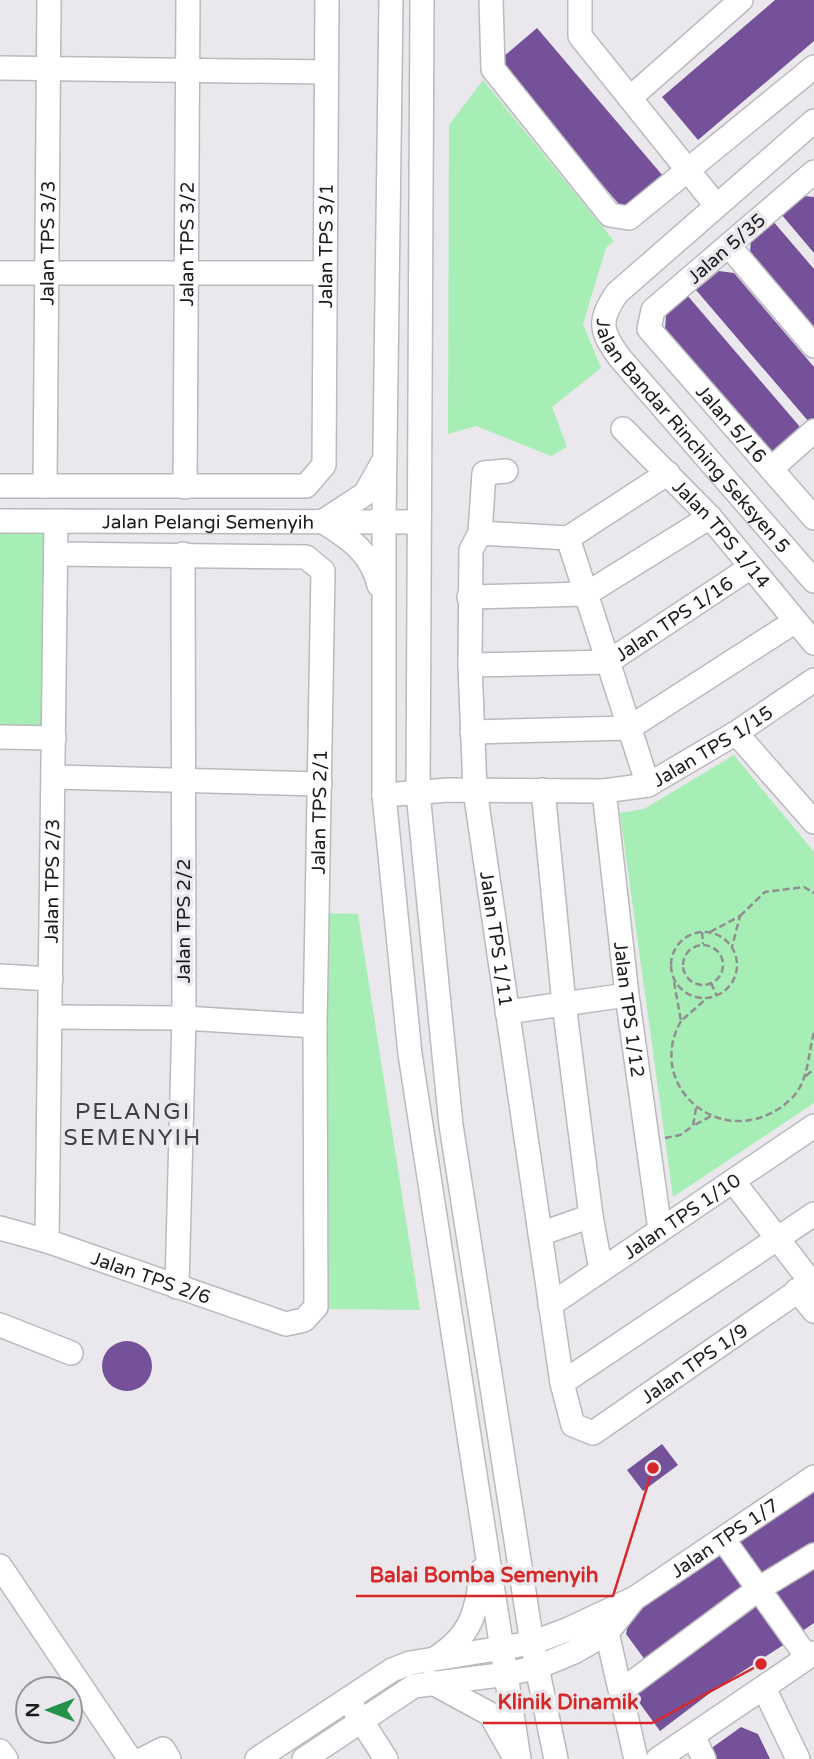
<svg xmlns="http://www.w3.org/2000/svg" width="814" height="1759" font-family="'Varela Round',sans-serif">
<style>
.green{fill:#a6eeb5}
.building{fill:#755199}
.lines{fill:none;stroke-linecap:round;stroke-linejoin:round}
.minor-casing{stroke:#bbb9be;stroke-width:26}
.path{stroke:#908e91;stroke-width:2.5;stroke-dasharray:7 3.5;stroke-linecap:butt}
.minor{stroke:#fff;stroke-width:23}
.labels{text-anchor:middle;stroke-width:7;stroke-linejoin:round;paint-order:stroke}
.street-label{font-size:19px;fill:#1c1b1d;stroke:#eae8ec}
.quarter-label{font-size:23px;letter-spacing:2px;fill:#403f42;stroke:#eae8ec}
.leader{fill:none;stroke:#d62828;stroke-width:2.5}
.callout-dot{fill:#d62828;stroke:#eae8ec;stroke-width:2.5}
.callout-label{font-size:21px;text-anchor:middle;font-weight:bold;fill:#d62828;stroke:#eae8ec;stroke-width:7;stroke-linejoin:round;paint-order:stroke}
</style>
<rect width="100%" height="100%" fill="#eae8ec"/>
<path class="green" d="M483,80L614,241L606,248L583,324L601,368L552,407L567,447L551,456L476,426L448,434L449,125Z
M0,530L47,531L49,732L0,731Z
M734,755L814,852V1103L673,1197L620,813L644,809Z
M326,913L358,914L420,1310L321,1309Z"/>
<path class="building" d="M775,0H814V41L698,140L662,97Z
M537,28L663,176L624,210L497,62Z
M804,196L814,197V253L781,214Z
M772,220L814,269V330L750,254L751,239Z
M719,271L734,273L814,367V418L809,422L696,290Z
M687,295L800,427L772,454L665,330L666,315Z
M102 1366a25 25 0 1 1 50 0a25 25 0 1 1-50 0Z
M662,1444L678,1465L643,1491L627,1470Z
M814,1491V1547L760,1581L735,1540Z
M721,1546L751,1589L648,1664L626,1634L631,1611Z
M814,1562V1623L798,1634L764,1591Z
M755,1596L788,1642L714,1690L660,1731L630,1690Z
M741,1727L758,1734L770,1759H709L706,1752Z"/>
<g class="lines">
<defs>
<g id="minor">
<path d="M391,0L384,521V795L410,1054L519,1759"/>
<path d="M422,0L418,793L451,1125L532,1643L556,1759"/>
<path d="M491,0L493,69L610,215L629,218L814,67"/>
<path d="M580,0V36L715,204"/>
<path d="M0,68L326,72"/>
<path d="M630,98L741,0"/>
<path id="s1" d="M814,121L617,293C598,321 600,331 620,358L814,581"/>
<path id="s2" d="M814,172L653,310L649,329L814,518"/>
<path d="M729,246L814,346"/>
<path d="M0,273H325"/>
<path id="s3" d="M623,429L710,517L814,643"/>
<path d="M771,469L814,431"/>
<path id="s4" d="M506,471L484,473L480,533L471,550L470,665L475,790L562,1383L573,1425L593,1433L814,1280"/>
<path id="s5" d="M0,486H306L324,465L327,0"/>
<path id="s6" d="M45,486L49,0"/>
<path id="s7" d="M185,487L188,0"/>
<path d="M325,520L365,494L383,462"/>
<path id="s8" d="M0,521L418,522"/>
<path d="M322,521C350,539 371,552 379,585"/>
<path d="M480,533L568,538L668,473"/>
<path d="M568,538L648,785"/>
<path d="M469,597L586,594L710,517"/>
<path id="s9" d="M470,665L608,662L751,567"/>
<path d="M472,732L629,728L794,622"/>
<path d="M736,733L814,822"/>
<path d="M0,737L54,738"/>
<path d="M55,777L320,784"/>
<path id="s10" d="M604,791L627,995L660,1230"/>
<path id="s11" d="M384,795L449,790L604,791L648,785L736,733L814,680"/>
<path d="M0,976L51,979"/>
<path d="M507,1012L627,995"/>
<path d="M50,1017L184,1018L315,1026"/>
<path d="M733,1181L811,1282"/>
<path d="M591,1216L601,1270"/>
<path id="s12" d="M0,1228L47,1241L286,1324L304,1320L316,1307L315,1026L323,571L306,557L56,554"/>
<path d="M540,1234L591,1216L564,1004L543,790"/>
<path id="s13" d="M47,1241L56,521"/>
<path d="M177,1287L184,1018L183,554"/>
<path d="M797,1290L814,1311"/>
<path id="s14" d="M550,1305L814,1126"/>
<path d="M0,1325L71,1353"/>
<path d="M562,1383L814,1214"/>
<path d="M723,1539L807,1657"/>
<path d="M0,1566L130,1759"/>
<path d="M607,1633L636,1759"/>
<path d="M436,1658C473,1634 476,1612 482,1570"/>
<path d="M431,1682L490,1714L514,1756"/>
<path d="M764,1688L798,1759"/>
<path d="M621,1691L760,1588L814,1555"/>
<path d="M352,1706L386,1759"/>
<path d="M693,1736L704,1759"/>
<path d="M0,1751L6,1759"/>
<path d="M143,1759L163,1749L169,1759"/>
<path id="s15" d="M257,1759L392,1670L410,1663L532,1643L569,1629L635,1598L814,1477"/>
<path d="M304,1759L414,1686L507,1674L538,1667L574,1652L607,1633L633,1600"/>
<path d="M658,1759L814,1653"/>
</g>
</defs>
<use href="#minor" class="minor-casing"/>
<path class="path" d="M740,916L765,892L804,887L814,893
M671 965a33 33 0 1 1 66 0a33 33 0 1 1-66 0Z
M702,932L703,944
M710,932L740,916L732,947
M683 965a20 20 0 1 1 40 0a20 20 0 1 1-40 0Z
M674,982L681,1021L706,999
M711,983L717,996
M681,1021C642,1090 730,1158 792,1098C809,1081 808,1053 814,1032
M806,1076L814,1069
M696,1108L693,1126L711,1116
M665,1138L680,1135L693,1126"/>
<use href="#minor" class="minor"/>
</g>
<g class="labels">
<g class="street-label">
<text dy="7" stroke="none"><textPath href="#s6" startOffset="243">Jalan TPS 3/3</textPath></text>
<text dy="7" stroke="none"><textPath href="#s7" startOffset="243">Jalan TPS 3/2</textPath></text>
<text dy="7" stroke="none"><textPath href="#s5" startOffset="553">Jalan TPS 3/1</textPath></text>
<text transform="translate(726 248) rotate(-41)" y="7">Jalan 5/35</text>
<text dy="7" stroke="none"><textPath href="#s2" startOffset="357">Jalan 5/16</textPath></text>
<text dy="7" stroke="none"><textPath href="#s1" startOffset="439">Jalan Bandar Rinching Seksyen 5</textPath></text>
<text dy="7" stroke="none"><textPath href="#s8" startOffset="208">Jalan Pelangi Semenyih</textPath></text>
<text dy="7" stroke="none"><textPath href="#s3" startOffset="144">Jalan TPS 1/14</textPath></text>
<text dy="7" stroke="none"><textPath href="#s9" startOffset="217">Jalan TPS 1/16</textPath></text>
<text dy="7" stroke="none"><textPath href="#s11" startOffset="340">Jalan TPS 1/15</textPath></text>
<text dy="7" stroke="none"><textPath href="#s12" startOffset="833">Jalan TPS 2/1</textPath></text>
<text dy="7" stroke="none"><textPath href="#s13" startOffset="360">Jalan TPS 2/3</textPath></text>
<text transform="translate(183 921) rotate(-90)" y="7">Jalan TPS 2/2</text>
<text dy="7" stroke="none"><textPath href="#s4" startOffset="492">Jalan TPS 1/11</textPath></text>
<text dy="7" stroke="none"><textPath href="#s10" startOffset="220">Jalan TPS 1/12</textPath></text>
<text dy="7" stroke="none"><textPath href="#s14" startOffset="159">Jalan TPS 1/10</textPath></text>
<text dy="7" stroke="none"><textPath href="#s12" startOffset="159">Jalan TPS 2/6</textPath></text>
<text dy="7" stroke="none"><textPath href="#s4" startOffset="1129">Jalan TPS 1/9</textPath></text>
<text dy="7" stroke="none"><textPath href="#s15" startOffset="525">Jalan TPS 1/7</textPath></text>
</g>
<g class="quarter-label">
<text x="133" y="1119">PELANGI<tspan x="133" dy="26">SEMENYIH</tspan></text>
</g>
</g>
<path class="leader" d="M653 1468L613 1596H356M761 1664L652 1723H483"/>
<g class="callout-dot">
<circle cx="653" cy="1468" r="7"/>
<circle cx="761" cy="1664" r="7"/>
</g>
<g class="callout-label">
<text x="484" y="1582">Balai Bomba Semenyih</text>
<text x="568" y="1709">Klinik Dinamik</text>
</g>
<g transform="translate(49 1710) rotate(270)"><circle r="33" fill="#eae8ec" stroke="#989699" stroke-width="2"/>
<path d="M0-5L12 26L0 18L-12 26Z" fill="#25924a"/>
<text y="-10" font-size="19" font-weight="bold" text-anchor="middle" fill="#1c1b1d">N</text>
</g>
</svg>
